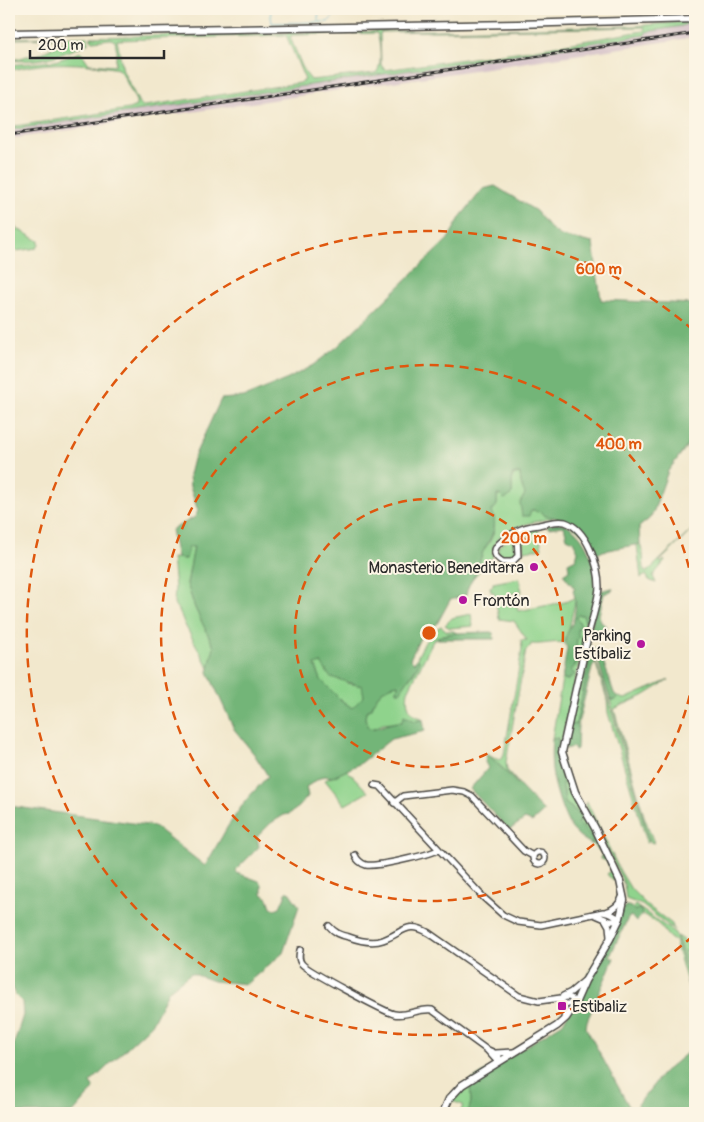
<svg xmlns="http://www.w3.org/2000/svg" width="704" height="1122" font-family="Pangolin,sans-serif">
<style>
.industrial{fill:#d2bdc6}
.green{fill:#8fd38c;stroke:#5d7f5c;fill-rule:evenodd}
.forest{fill:#73b578;stroke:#4f7052;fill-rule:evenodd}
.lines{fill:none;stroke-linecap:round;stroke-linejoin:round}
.stream{stroke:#4db0cc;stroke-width:1}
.minor-casing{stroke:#494743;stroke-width:8}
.tertiary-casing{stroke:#494743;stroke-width:9}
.minor{stroke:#fff;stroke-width:5}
.tertiary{stroke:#fff;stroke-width:6}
.rail-casing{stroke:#2b2b2b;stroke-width:3}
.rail{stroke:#fcf5e5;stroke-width:1;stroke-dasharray:4;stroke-linecap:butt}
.ring{fill:none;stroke:#df570e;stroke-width:2.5;stroke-dasharray:9 6}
.poi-dot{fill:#b5179e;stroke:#fcf5e5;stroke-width:2}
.labels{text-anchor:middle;stroke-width:4;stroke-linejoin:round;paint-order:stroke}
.poi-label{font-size:16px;fill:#2b2b2b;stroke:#fcf5e5;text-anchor:end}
.centre{fill:#df570e;stroke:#fcf5e5;stroke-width:2.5}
.ring-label{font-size:15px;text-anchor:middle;font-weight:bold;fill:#df570e;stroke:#fcf5e5;stroke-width:4;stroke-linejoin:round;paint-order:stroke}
</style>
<rect width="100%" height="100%" fill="#fcf5e5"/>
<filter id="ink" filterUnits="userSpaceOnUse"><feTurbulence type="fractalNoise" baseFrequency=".02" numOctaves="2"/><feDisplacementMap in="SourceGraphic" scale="10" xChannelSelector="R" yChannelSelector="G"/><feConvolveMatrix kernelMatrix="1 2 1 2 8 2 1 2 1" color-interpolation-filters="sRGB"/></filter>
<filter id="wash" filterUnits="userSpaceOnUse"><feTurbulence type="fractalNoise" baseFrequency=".0096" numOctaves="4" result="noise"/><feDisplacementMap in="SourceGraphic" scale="20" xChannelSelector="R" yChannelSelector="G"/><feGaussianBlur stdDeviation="1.12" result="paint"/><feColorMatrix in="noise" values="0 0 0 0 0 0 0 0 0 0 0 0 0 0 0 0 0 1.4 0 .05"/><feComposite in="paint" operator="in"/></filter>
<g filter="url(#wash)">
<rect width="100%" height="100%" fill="#f2e8cd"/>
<path class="industrial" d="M692,21H695V37L9,139V130L645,35L646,32L682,26Z"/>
<path class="green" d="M692,21L682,26L646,32L645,35L9,130V127L129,109L136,106V101L123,75L118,69C81,62 45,61 9,71V65L55,61L81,52L89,64L115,66L117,51L115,41L111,39L93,41L91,39V37L634,26ZM644,27L645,29L643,31L530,50L385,70L381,65L380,33L383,32ZM377,33C380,43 383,65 376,73L311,80L304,71L290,37L293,35ZM286,35L305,80L300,83L145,106H141L139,103L123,71L117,40Z
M88,37V43C61,56 39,63 9,60V59H18L27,56L34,57L66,41L64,39L59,38L9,39V38Z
M9,224L39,241V245L37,248L17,251L9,248Z
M520,473L521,484L526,494L522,499L531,510L542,511L553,518C534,522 488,529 493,557L471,580C477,571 480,561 483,551C485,547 488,545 490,541C495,532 496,521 492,511L497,505V495L512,494V476Z
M695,527L660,561L661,563L664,560L665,561L653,576L656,583L649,580L646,575L641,578L637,545L640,544L643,554L644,570L645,572H647Z
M538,529L542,548L524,551L522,537L524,532Z
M514,536C517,547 519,559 505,561L499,556L498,548L501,544Z
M189,547H194L187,584L195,608L214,647L209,668L186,627L179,611L174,604L175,588L172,558L186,559Z
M519,578L522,592L509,594L510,599L515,598L518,611L565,602L576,597L566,643C554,641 543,645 531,644L530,647L526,650L506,762L507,770L519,784L490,756L499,760L502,758L504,754L516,685L522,648L521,640H527L514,621L499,619L494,592H491L490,587L493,586V583Z
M471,614L473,626L450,628L445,625L452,618Z
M577,615H584L586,631L560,748L562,761L572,791L586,815L615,876L613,881L607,874L611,871L607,861L601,859L602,853L593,845L591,836L578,823L581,821L577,812L565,803L564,791L562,784L564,778L557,753L558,738L552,739L562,679L568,680L570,679L571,671L576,664L578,654L576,649L577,630L580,624L576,620Z
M441,626L447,631H453L457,633L442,635L438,638L440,639H434L408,691C406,703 408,715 422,718L423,720L415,721L408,717L401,722L383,724L372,729L368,728L365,719L366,711L372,708C375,696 385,685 398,684L397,691C406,682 417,673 419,660L417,658C423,645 429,632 441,626Z
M590,645L603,682L649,842L646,843V839L608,713L607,699L594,658L589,662L576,724L569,725L588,646Z
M321,663L347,683L363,686L364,696L352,708L341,700L321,680L315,664Z
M669,680L643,696L614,709L644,816L654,843L650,842L610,700H615L618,697L625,699Z
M347,770L368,792L345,805L325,780Z
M587,802L620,871L631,889L649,907L672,924L674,930L642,905L626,899L624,884L585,805Z
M635,905L675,933L695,1003V1010L675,941C667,938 666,932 660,926C651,917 642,915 633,909Z
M677,936L695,948V952L684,951L687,958L693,955L695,956V996Z
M470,1081L471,1102L468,1113H460L463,1105L452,1101L455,1095Z"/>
<path class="forest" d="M495,186L536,211L550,228L561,236L593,243L601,300L695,304V418L692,430L687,446L668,471L653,513L649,519L639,527L640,544L603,551L596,555C593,548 591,542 586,537C578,527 557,516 545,516L541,511L537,512L534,510H531L529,516H522L520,503L525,494L521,484L520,473L512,475V494L509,497L504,499L500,495H497V505L492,511C498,526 492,536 485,548C481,554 480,563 477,570C473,579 467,586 466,595L450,600L437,624L422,634L410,659L414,663L417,658L419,660L418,665L400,692H397L398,684C384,686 375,696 372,708L366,711L365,719L368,728C379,730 390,721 402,722L404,716L415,721L423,720L425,731L391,739L361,763L333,777L323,776L306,787L308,796L299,807L289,814L284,815L271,823L257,837L259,847L236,870L237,873L259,881L262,884V894L268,898L271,907L275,909L280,907L287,891L289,892L299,906L283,953L246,984L213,981L191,973L169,990L151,1025L90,1083L94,1089L73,1113H11L9,1060L23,1015L22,1002L15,995L9,981V806L154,826L205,866L228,826L246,800L268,776L254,754L234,729L208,672L214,647L195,608L187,584L194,547H189L186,559L177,558L171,530L195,517L198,511L190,487L189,475L193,459L221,399L244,397L288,379L313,365L337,347L448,239L461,216L483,189ZM321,663L330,677L362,686L364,696L352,708L341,700L321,680L315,665Z
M561,523C585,529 597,566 596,589C595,599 592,610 589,620L585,621L583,615H578L576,617L581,625L577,630L579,637L577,639L576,651L578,654L576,664L571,671L574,673V675L568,680L562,679L567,648C561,636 572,628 574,618C576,608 576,600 573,590L575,589L563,574L569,570L568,563L576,559L578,551L573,541L567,538L564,526L548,528L547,525Z
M612,588L613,590L604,594L599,615L601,622L606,626L607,632L604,637L594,638L591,628L599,591Z
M491,632L493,633L494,639H440L437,637L455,633Z
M594,647L599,649L614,693L618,697L616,700H610Z
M594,658L595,663L592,668L578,724L577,749L575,750L574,747L565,749L569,725L576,724L589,662Z
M558,738L557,753L564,778L562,784L564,791L565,803L577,812L581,819L578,823L592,836L593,845C586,841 579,837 574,831C564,821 554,785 552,770C551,760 551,749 552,739Z
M487,753L544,811L532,822L525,819L509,830L470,789L488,768L485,762Z
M625,906H630L635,911L638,909L641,910L642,915L636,922L631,916L628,918L610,956L614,958L587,1021L586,1028L631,1110L636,1107L662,1074L695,1046V1113H468L471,1102L470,1081L563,1023Z"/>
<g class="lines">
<path class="stream" d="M270,9L272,23L328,22L341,9
M318,20L319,9"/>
</g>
</g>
<g filter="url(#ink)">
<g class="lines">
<defs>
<path id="minor" d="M519,530L517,536L518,556L512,562H503C482,550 506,538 517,531C524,527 531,526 539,525C547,523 557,520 565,522C587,529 599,566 599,587C598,603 591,622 587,639
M374,785L380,786L484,898L503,915L518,922L541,925L603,912L611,914L618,918L619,921
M394,803L403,796L452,790L464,792L472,796L524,851L533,856
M533 858a6 6 0 1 1 12 0a6 6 0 1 1-12 0Z
M355,855C357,860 360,863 366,865C377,867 428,855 438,850
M605,912C614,910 620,905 623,895
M596,915L610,921H619
M605,919L609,926L610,937
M329,926C335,933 340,935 349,937C360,941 372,944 383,940C403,933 407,920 429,933L519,996L539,1001L568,997L571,998L574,1004H566L557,999
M300,950C299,955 298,960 302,964C308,971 385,1012 394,1014C406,1017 419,1008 432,1010L487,1050L498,1062
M563,996L571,992L584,981
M563,1003L565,1010L564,1019
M488,1050L499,1055L498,1062
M496,1053L514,1052"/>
<path id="tertiary" d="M9,33L517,24L695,19
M443,1113L449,1099L462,1085L557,1026L566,1018L574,1006L585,981L610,939L620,918L624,900L620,881L595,828L575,792L562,752L587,639"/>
</defs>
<use href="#minor" class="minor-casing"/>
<use href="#tertiary" class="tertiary-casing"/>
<use href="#minor" class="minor"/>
<use href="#tertiary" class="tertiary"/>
<defs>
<path id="rail" d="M9,135L695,33"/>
</defs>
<use href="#rail" class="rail-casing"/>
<use href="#rail" class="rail"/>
</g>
</g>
<g class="ring">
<circle cx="429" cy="633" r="134"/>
<path d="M695 666A268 268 0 1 1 695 600"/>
<path d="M693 936A402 402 0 1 1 693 330"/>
</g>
<g class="poi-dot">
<circle cx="534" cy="567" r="5"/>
<circle cx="463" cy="600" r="5"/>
<circle cx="641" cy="644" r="5"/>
<rect x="557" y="1001" width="10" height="10" rx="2.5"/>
</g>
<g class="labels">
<g class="poi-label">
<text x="524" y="573">Monasterio Beneditarra</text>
<text x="473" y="606" text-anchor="start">Frontón</text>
<text x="631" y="641">Parking<tspan x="631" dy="18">Estíbaliz</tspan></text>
<text x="572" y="1012" text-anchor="start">Estibaliz</text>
</g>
</g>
<circle cx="429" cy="633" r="8" class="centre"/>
<g class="ring-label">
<text x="599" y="274">600 m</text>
<text x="619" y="449">400 m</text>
<text x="524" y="543">200 m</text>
</g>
<rect width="704" height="1122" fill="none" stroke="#fcf5e5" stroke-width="30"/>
<path d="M30 50v8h134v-8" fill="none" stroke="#2b2b2b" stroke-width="2.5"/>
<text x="38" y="50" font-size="15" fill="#2b2b2b" stroke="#fcf5e5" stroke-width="4" paint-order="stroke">200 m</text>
</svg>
